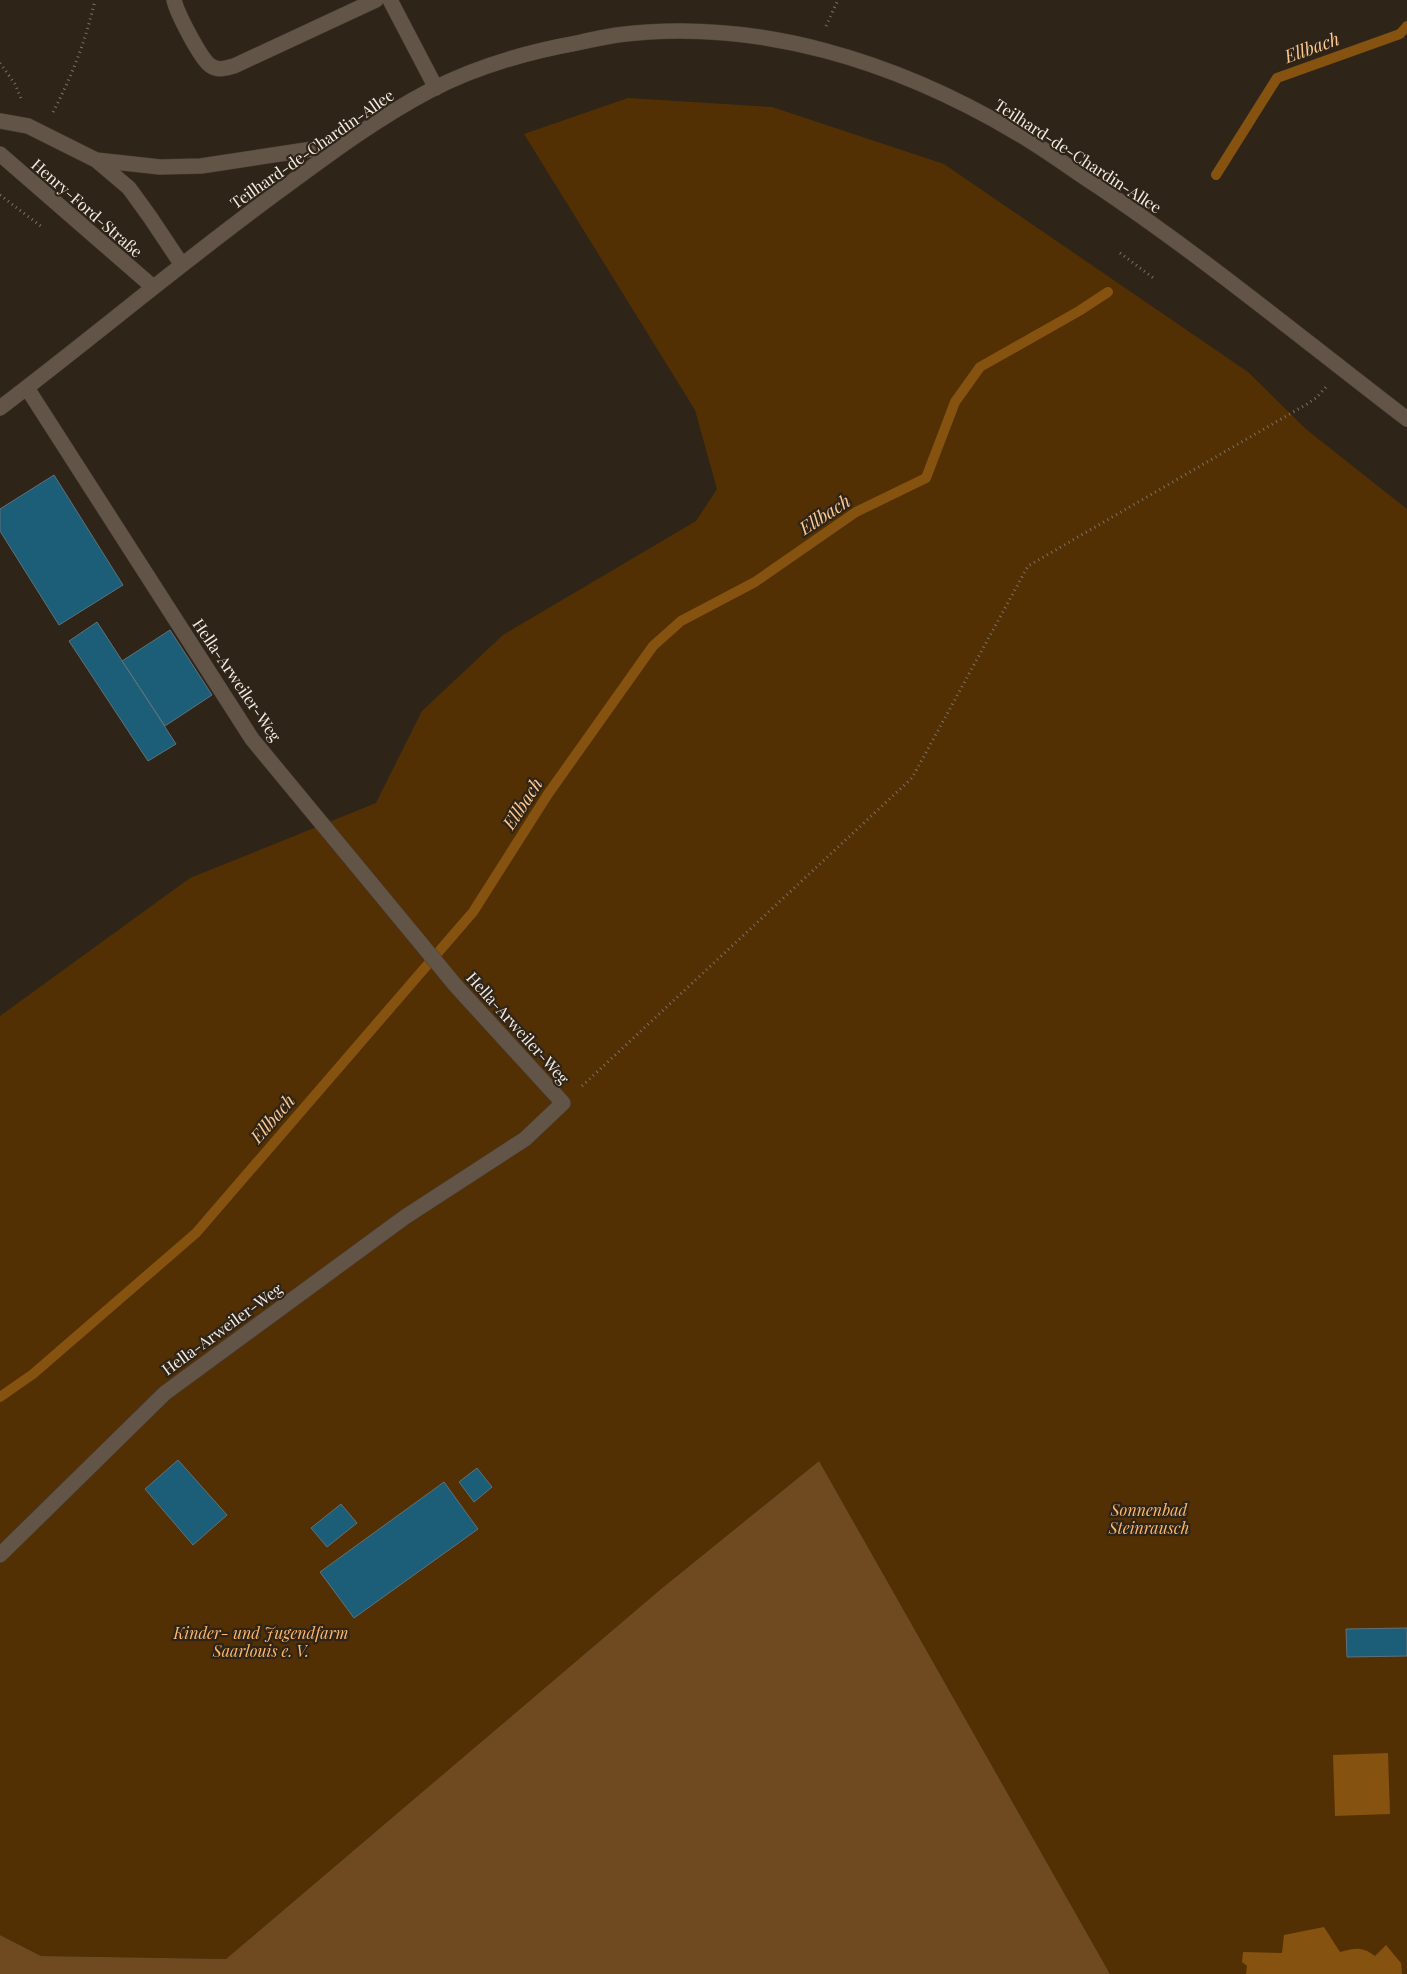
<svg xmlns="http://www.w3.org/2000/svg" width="1407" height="1974" font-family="'Playfair Display',serif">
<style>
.green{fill:#533003}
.forest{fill:#6f4a20}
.water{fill:#85520f}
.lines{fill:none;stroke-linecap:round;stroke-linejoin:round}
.stream{stroke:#85520f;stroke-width:10}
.building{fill:#1c5d77;stroke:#5f727b}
.minor-casing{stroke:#483e35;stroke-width:16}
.path{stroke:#7b7167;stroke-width:3;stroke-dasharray:1 4;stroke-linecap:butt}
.minor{stroke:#625548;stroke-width:15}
.labels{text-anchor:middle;stroke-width:4.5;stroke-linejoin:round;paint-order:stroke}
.street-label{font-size:16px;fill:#f4ece4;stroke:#2f2418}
.park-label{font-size:16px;font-style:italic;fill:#ffb86a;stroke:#2f2418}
.water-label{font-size:18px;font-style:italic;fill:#fec991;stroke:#2f2418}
</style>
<rect width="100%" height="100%" fill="#2f2418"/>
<path class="green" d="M628,98L772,107L944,164L1248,372L1307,430L1407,509V1974H1110L819,1461L661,1589L226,1959L41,1956L0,1935V1016L190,878L376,803L422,711L503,635L696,521L717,489L695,410L524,134Z"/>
<path class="forest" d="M819,1461L1110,1974H0V1935L41,1956L226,1959L661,1589Z"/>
<path class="water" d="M1388,1753L1390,1814L1335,1816L1333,1755Z
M1324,1927L1340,1952C1355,1948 1362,1946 1375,1956L1386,1945L1401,1963L1402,1974H1246L1247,1966L1242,1962L1243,1952L1282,1953L1284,1935Z"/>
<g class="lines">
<path class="stream" d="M1216,175L1277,78L1400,34L1407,26
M0,1397L33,1374L196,1233L473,912L548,794L653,646L681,621L755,582L856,512L926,478L955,402L980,367L1079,311L1108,292"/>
</g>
<path class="building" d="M54,475L123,585L59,625L0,531V509Z
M97,622L176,744L148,761L69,641Z
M170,630L212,695L165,726L122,661Z
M178,1460L227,1515L193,1545L145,1489Z
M477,1468L492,1487L474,1502L459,1482Z
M444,1482L478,1529L354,1618L320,1572Z
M341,1504L357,1523L327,1547L311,1528Z
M1407,1628V1656L1347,1657L1346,1629Z"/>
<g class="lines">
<defs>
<path id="minor" d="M174,0C177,13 201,60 211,66C219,71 226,68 234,66L376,0
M390,0L436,88
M0,121L28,126L96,160L129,188L150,217L182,265
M0,154L153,287
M96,160L160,167L201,166L339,145
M0,408C96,335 188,257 286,186C332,152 378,118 429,91C475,67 527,52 577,43C590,40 604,37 617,35C758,17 897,62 1017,133C1045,149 1071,169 1099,187C1206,259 1305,341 1407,419
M0,1555L165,1393L405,1217L525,1139L563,1103L456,986L252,739L27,388"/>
</defs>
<use href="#minor" class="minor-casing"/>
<path class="path" d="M826,26L838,0
M0,63L15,84L22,101
M53,112C72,76 86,40 95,0
M0,195L42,227
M1120,253L1156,280
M582,1086L912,778L1028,566L1307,404L1316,398L1326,387"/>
<use href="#minor" class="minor"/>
</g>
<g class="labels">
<g class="street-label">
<text transform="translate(312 149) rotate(-35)" y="6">Teilhard-de-Chardin-Allee</text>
<text transform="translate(1078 156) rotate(33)" y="6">Teilhard-de-Chardin-Allee</text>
<text transform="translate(87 208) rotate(41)" y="6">Henry-Ford-Straße</text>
<text transform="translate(237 680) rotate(56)" y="6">Hella-Arweiler-Weg</text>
<text transform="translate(518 1028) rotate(48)" y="6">Hella-Arweiler-Weg</text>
<text transform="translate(222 1329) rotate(-36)" y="6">Hella-Arweiler-Weg</text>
</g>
<g class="park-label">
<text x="1149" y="1516">Sonnenbad<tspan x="1149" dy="18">Steinrausch</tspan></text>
<text x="261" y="1639">Kinder- und Jugendfarm<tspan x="261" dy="18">Saarlouis e. V.</tspan></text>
</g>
<g class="water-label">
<text transform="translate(1312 48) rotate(-20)" y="6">Ellbach</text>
<text transform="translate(825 515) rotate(-33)" y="6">Ellbach</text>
<text transform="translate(523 804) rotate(-57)" y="6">Ellbach</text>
<text transform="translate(273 1119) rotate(-49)" y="6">Ellbach</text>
</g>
</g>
</svg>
